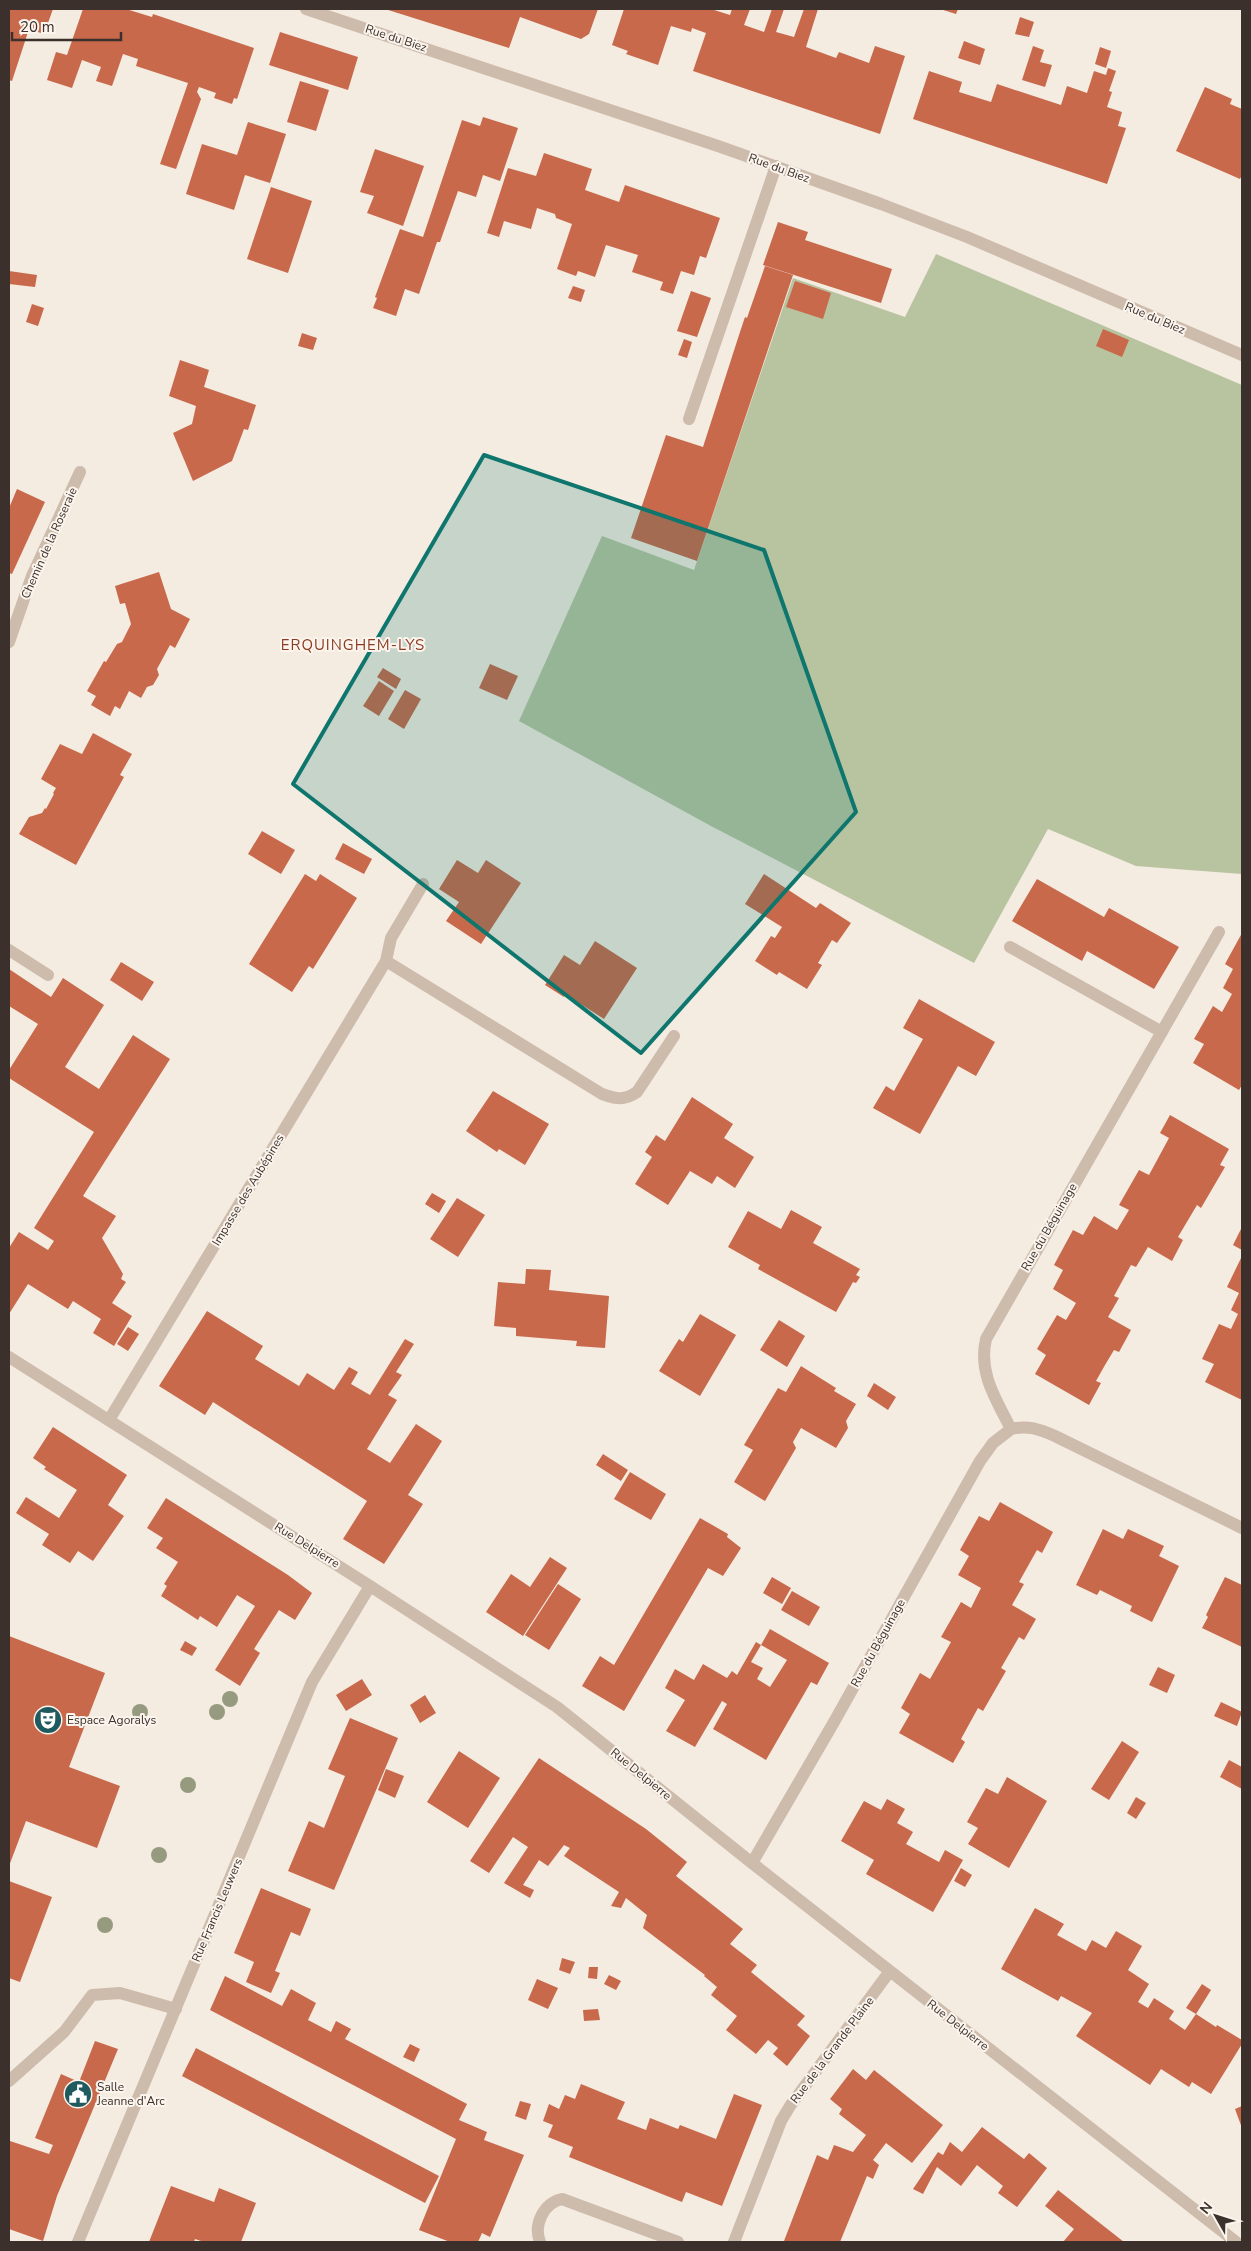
<svg xmlns="http://www.w3.org/2000/svg" width="1251" height="2251" font-family="'Nunito Sans',sans-serif">
<style>
.green{fill:#b8c4a0}
.building{fill:#c8694b;fill-rule:evenodd}
.lines{fill:none;stroke-linecap:round;stroke-linejoin:round}
.minor{stroke:#cdbbac;stroke-width:12}
.tree{fill:#969b7f}
.marked{fill:#0f766e;fill-opacity:0.2;stroke:#0f766e;stroke-width:4;stroke-linejoin:round}
.labels{text-anchor:middle;stroke-width:4;stroke-linejoin:round;paint-order:stroke}
.street-label{font-size:12px;fill:#3b302b;stroke:#fbf5ee}
.poi-label{font-size:12px;fill:#3b302b;stroke:#fbf5ee;text-anchor:start}
.quarter-label{font-size:15px;letter-spacing:1px;fill:#8c3b22;stroke:#fbf5ee}
</style>
<rect width="100%" height="100%" fill="#f4ebe1"/>
<path class="green" d="M936,254L1242,385V874L1136,866L1048,829L974,963L711,826L519,721L602,536L694,570L793,278L905,317Z"/>
<path class="building" d="M9,9H53L44,34L29,29L12,81L9,80Z
M83,9H126L152,17L153,14L254,48L237,99L234,98L232,104L214,98L216,93L199,87L197,92L201,99L176,169L160,164L188,83L136,66L138,59L123,54L112,86L96,81L101,67L82,60L72,88L47,80L56,52L67,55Z
M385,9H598L589,34L581,39L520,17L509,48Z
M624,9H711L730,15L732,9H750L744,25L764,32L772,9H784L776,32L794,37L804,9H818L806,47L836,58L839,52L869,63L875,46L905,56L880,134L693,71L706,33L692,28L691,32L671,26L658,65L626,54L628,51L612,45Z
M940,9H958L956,14Z
M1020,17L1034,22L1029,37L1015,34Z
M280,32L358,57L348,90L269,65Z
M964,41L985,49L980,65L958,58Z
M1033,46L1044,50L1040,62L1052,65L1045,87L1022,80Z
M1100,47L1111,51L1106,68L1095,64Z
M1108,68L1116,71L1109,91L1112,92L1107,107L1122,112L1118,126L1126,128L1107,184L913,119L929,71L962,82L959,92L991,102L997,84L1061,105L1067,86L1087,93L1094,71L1106,75Z
M300,81L329,90L316,131L287,122Z
M1205,87L1232,99L1230,104L1242,109V175L1240,179L1176,151Z
M483,117L518,128L500,181L483,175L476,197L458,191L440,242H437L419,294L405,289L396,316L373,308L377,298L375,297L400,229L423,237L462,120L480,126Z
M248,122L286,134L270,183L245,175L234,210L186,194L202,144L237,155Z
M375,149L424,166L403,226L367,213L374,196L360,192Z
M544,153L592,169L585,190L619,202L625,185L720,218L706,258L700,256L694,275L681,271L673,294L660,290L663,282L632,272L638,255L606,245L595,277L578,271L576,276L557,269L572,224L556,218L555,214L537,208L531,229L504,221L499,237L487,233L508,168L536,176Z
M271,187L312,201L288,273L247,259Z
M778,222L808,232L805,240L892,269L881,303L763,265Z
M765,266L793,275L697,561L631,538L666,435L703,447L739,335L745,317L747,318Z
M9,271L37,275L35,287L9,284Z
M795,281L831,293L823,319L786,307Z
M573,286L585,290L581,302L568,298Z
M691,291L711,298L697,337L677,331Z
M32,304L44,308L38,326L26,322Z
M1103,329L1129,340L1122,357L1096,346Z
M302,333L317,338L313,350L298,346Z
M684,339L692,342L687,358L678,355Z
M180,360L209,370L204,387L256,405L248,430L244,429L232,461L193,481L173,433L192,424L196,406L169,396Z
M17,489L45,502L12,574L9,573V508Z
M159,572L171,609L190,619L175,648L170,645L157,669L159,675L153,685L147,687L141,698L129,691L120,709L115,706L110,716L91,705L96,696L87,691L104,661L106,662L117,644L122,642L131,624L125,603L120,604L115,586Z
M490,664L518,676L507,700L479,688Z
M383,668L401,679L396,689L377,677Z
M379,681L394,691L379,716L363,706Z
M405,690L421,699L404,729L388,719Z
M93,733L132,754L120,775L124,777L76,865L19,834L29,817L42,813L45,808L46,809L54,794L53,793L56,788L41,779L60,744L82,754Z
M262,831L295,850L281,874L248,854Z
M343,843L372,859L364,874L335,859Z
M457,860L478,873L486,860L521,883L481,944L446,921L459,902L439,889Z
M305,874L316,881L320,874L357,898L313,969L309,966L292,992L249,964Z
M764,874L816,908L820,903L851,923L837,943L832,940L818,963L822,965L807,989L779,972L777,975L755,961L771,936L775,938L782,927L745,904Z
M1037,879L1104,917L1109,908L1179,947L1154,989L1087,951L1082,961L1012,921Z
M1242,933V1085L1239,1090L1193,1063L1204,1044L1194,1039L1213,1006L1222,1012L1232,994L1223,988L1233,969L1225,964Z
M595,941L637,968L604,1019L565,994L564,997L545,985L564,955L580,965Z
M121,962L154,982L142,1001L110,980Z
M9,969L51,997L63,978L104,1005L65,1067L99,1089L133,1035L170,1059L83,1196L116,1216L102,1238L123,1274L121,1279L126,1282L112,1303L132,1316L114,1346L93,1333L101,1319L73,1301L68,1309L28,1284L9,1314V1248L19,1232L48,1250L54,1241L34,1228L94,1132L9,1078V1070L38,1024L9,1006Z
M919,999L995,1042L976,1076L958,1066L920,1134L873,1108L886,1086L894,1091L923,1039L903,1028Z
M493,1091L549,1124L525,1165L499,1149L497,1152L466,1131Z
M692,1097L733,1124L724,1138L754,1157L735,1188L717,1176L712,1184L690,1171L668,1205L635,1184L652,1157L645,1152L656,1135L665,1141Z
M1170,1115L1229,1149L1220,1165L1225,1167L1201,1208L1197,1205L1178,1237L1183,1240L1172,1261L1148,1247L1136,1267L1131,1265L1114,1296L1119,1298L1108,1317L1131,1330L1119,1352L1114,1350L1105,1365L1096,1381L1101,1383L1089,1405L1035,1374L1046,1355L1037,1349L1057,1315L1066,1320L1076,1303L1053,1289L1063,1270L1054,1265L1073,1230L1083,1235L1094,1216L1117,1230L1129,1210L1119,1205L1139,1170L1149,1175L1169,1138L1160,1133Z
M432,1193L446,1201L439,1213L425,1204Z
M457,1198L485,1215L458,1257L430,1239Z
M791,1210L822,1227L813,1243L860,1269L856,1275L860,1277L856,1283L853,1282L836,1312L758,1269L760,1265L728,1247L748,1211L781,1229Z
M1242,1227V1250L1233,1245Z
M1242,1256V1400L1205,1382L1214,1364L1202,1359L1219,1324L1231,1329L1238,1314L1231,1310L1239,1293L1227,1287Z
M526,1269L551,1270L549,1290L609,1296L605,1348L576,1346L577,1341L516,1336V1328L494,1326L498,1282L525,1284Z
M207,1311L263,1346L255,1359L299,1386L307,1373L334,1390L349,1367L358,1372L351,1384L370,1395L405,1339L414,1344L396,1372L402,1375L388,1395L397,1400L367,1449L390,1463L416,1424L442,1441L408,1495L423,1504L384,1564L343,1539L367,1501L213,1402L205,1415L159,1386Z
M700,1314L736,1335L700,1396L659,1371L679,1339L683,1342Z
M779,1320L805,1336L787,1367L760,1350Z
M128,1327L139,1334L128,1351L117,1344Z
M801,1366L836,1388L834,1391L856,1404L846,1421L848,1428L836,1448L801,1428L793,1442L796,1448L765,1501L734,1482L753,1450L744,1445L778,1388L786,1392Z
M874,1383L896,1397L888,1410L867,1396Z
M53,1427L127,1475L108,1505L124,1516L93,1561L78,1551L70,1563L42,1545L49,1534L16,1513L26,1497L59,1518L77,1490L44,1469L46,1467L33,1458Z
M603,1454L628,1470L621,1481L596,1465Z
M630,1472L666,1494L651,1520L614,1499Z
M166,1498L288,1575L312,1593L295,1620L279,1610L254,1649L260,1653L240,1686L215,1670L255,1606L237,1595L217,1627L200,1616L198,1620L161,1596L167,1586L164,1584L178,1562L156,1548L163,1538L147,1528Z
M1000,1502L1053,1532L1042,1553L1037,1550L1019,1582L1024,1584L1012,1605L1036,1619L1024,1640L1019,1637L1001,1668L1006,1671L983,1711L978,1708L961,1739L965,1742L953,1763L899,1733L910,1714L901,1708L920,1673L930,1679L951,1642L941,1637L961,1602L971,1608L981,1588L958,1575L969,1556L960,1550L979,1516L989,1521Z
M700,1518L728,1534L727,1537L741,1548L723,1576L708,1568L624,1711L582,1686L600,1656L614,1665Z
M1103,1529L1123,1539L1128,1529L1164,1546L1159,1556L1179,1566L1152,1622L1130,1611L1132,1606L1100,1590L1097,1595L1076,1585Z
M550,1557L567,1568L523,1636L486,1612L511,1574L530,1587Z
M772,1577L791,1588L782,1604L763,1593Z
M1225,1577L1242,1585V1647L1202,1628L1208,1617L1206,1615Z
M558,1584L581,1599L549,1650L525,1635Z
M792,1591L820,1607L809,1626L781,1610Z
M770,1629L829,1663L817,1685L811,1682L766,1760L713,1729L727,1704L722,1701L695,1747L666,1731L685,1700L665,1688L675,1669L694,1680L703,1664L727,1678L732,1671L737,1675L756,1642L761,1645ZM761,1645L787,1660L770,1687L757,1679L763,1668L751,1662Z
M9,1636L105,1673L69,1767L120,1786L97,1848L26,1821L9,1866Z
M185,1641L197,1648L192,1656L180,1650Z
M1158,1667L1175,1675L1167,1693L1149,1685Z
M362,1679L372,1695L346,1711L336,1695Z
M425,1695L436,1713L420,1723L410,1705Z
M1221,1702L1242,1712L1237,1726L1214,1716Z
M350,1718L398,1738L334,1890L288,1871L309,1821L324,1828L345,1776L328,1769Z
M1122,1741L1139,1752L1109,1800L1091,1789Z
M459,1751L500,1778L468,1828L427,1802Z
M539,1758L646,1829L687,1862L676,1876L743,1929L730,1944L757,1965L751,1972L805,2016L797,2025L810,2036L787,2066L773,2054L778,2048L768,2040L756,2054L726,2030L737,2016L711,1995L717,1987L704,1976L705,1975L643,1928L647,1915L626,1898L621,1908L611,1906L619,1892L564,1856L570,1848L564,1845L548,1866L539,1860L523,1885L534,1890L530,1898L504,1883L528,1847L513,1837L489,1873L470,1861Z
M1229,1760L1242,1767V1789L1220,1777Z
M386,1769L404,1776L395,1798L378,1790Z
M1007,1777L1047,1801L1009,1868L968,1844L978,1828L967,1822L986,1788L998,1794Z
M1136,1797L1146,1803L1136,1819L1127,1813Z
M887,1799L905,1809L897,1823L913,1832L906,1844L939,1862L945,1850L963,1860L933,1912L866,1874L874,1860L841,1841L864,1801L881,1810Z
M961,1868L972,1875L965,1887L954,1881Z
M9,1881L52,1897L20,1982L9,1978Z
M261,1888L311,1909L300,1936L291,1932L275,1971L280,1973L271,1993L246,1982L254,1962L234,1953Z
M1035,1908L1064,1924L1057,1935L1086,1951L1092,1940L1106,1948L1116,1931L1142,1946L1128,1970L1149,1984L1138,2002L1148,2008L1154,1998L1174,2011L1169,2019L1185,2030L1196,2014L1216,2027L1217,2025L1242,2040V2044L1211,2094L1192,2082L1189,2087L1161,2069L1150,2085L1076,2036L1092,2013L1061,1996L1058,2001L1001,1969Z
M562,1958L575,1962L570,1974L559,1970Z
M589,1967H598L597,1979L588,1978Z
M609,1975L621,1981L616,1990L604,1984Z
M225,1976L282,2006L291,1989L316,2003L308,2020L331,2032L336,2021L351,2029L345,2039L467,2104L459,2120L487,2132L484,2140L524,2155L490,2237L482,2233L478,2242H450L419,2230L456,2139L210,2010Z
M537,1979L558,1988L548,2009L528,2000Z
M1202,1984L1211,1990L1196,2014L1186,2008Z
M598,2009L600,2020L584,2021L583,2010Z
M95,2041L118,2049L57,2196L43,2241L9,2229L10,2141L49,2154L53,2145L35,2138L61,2074L79,2082Z
M410,2044L420,2049L414,2062L403,2057Z
M196,2048L439,2176L425,2203L182,2076Z
M853,2069L866,2080L874,2070L943,2125L912,2163L886,2143L873,2160L879,2165L873,2179L867,2176L840,2242L784,2241L817,2155L828,2160L834,2145L853,2152L866,2135L839,2114L842,2109L830,2099Z
M581,2084L625,2102L617,2119L646,2130L650,2118L678,2129L680,2125L716,2139L734,2094L762,2105L722,2206L686,2192L682,2202L569,2157L573,2147L548,2137L553,2125L543,2121L549,2104L559,2109L565,2095L575,2099Z
M520,2101L531,2104L526,2120L515,2116Z
M1242,2106V2128L1235,2109Z
M982,2127L1024,2159L1029,2153L1047,2168L1017,2207L998,2193L1003,2186L977,2165L961,2186L937,2167L923,2194L913,2189L938,2152L943,2155L950,2142L962,2152Z
M171,2186L214,2202L219,2188L256,2203L241,2242H204L195,2239L194,2242H149Z
M1058,2190L1087,2213L1124,2242H1063L1074,2229L1045,2206Z"/>
<g class="lines">
<path class="minor" d="M306,9L718,146L881,204L967,237L1242,355
M689,419L776,166
M9,642L32,576L80,472
M1010,947L1162,1032
M9,950L48,975
M386,961L602,1094C616,1099 624,1101 637,1092L674,1036
M9,1357L370,1586L557,1707L752,1863L1236,2242
M109,1420L386,961L391,938L423,884
M1011,1429C1028,1425 1039,1429 1055,1436L1242,1528
M752,1863L834,1722L980,1461L993,1443L1011,1429C996,1399 978,1373 986,1339L1219,932
M9,2081L64,2032L92,1995L120,1993L176,2009
M78,2242L312,1682L370,1586
M540,2242C533,2224 544,2203 562,2199L678,2242
M734,2242L781,2121L790,2106L890,1971"/>
</g>
<g class="tree">
<circle cx="230" cy="1699" r="8"/>
<circle cx="140" cy="1712" r="8"/>
<circle cx="217" cy="1712" r="8"/>
<circle cx="188" cy="1785" r="8"/>
<circle cx="159" cy="1855" r="8"/>
<circle cx="105" cy="1925" r="8"/>
</g>
<path class="marked" d="M484,455L764,550L856,812L641,1053L293,784Z"/>
<defs>
<symbol id="theatre-disc" viewBox="-11 -11 22 22"><circle r="9.5" fill="#1f5a5e" stroke="#fbf5ee"/><path d="M-5-5.5Q0-4 5-5.5V0Q5 5 0 6Q-5 5-5 0ZM-3.3-2.5H-1v1.5H-3.3ZM1-2.5H3.3v1.5H1ZM-2.8 1Q0 5.5 2.8 1Z" fill="#fff"/></symbol>
<symbol id="civic-disc" viewBox="-11 -11 22 22"><circle r="9.5" fill="#1f5a5e" stroke="#fbf5ee"/><path d="M-.6-6.5H3V-4.5H.6V-3L4-1V1h2V6H-6V1h2V-1L-.6-3ZM-1.2 2.5V6h2.4V2.5Z" fill="#fff"/></symbol>
</defs>
<g fill-rule="evenodd">
<use href="#theatre-disc" x="32" y="1704" width="32" height="32"/>
<use href="#civic-disc" x="62" y="2078" width="32" height="32"/>
</g>
<g class="labels">
<g class="street-label">
<text transform="translate(396 38) rotate(18)" y="4">Rue du Biez</text>
<text transform="translate(779 168) rotate(20)" y="4">Rue du Biez</text>
<text transform="translate(1155 318) rotate(23)" y="4">Rue du Biez</text>
<text transform="translate(49 543) rotate(-66)" y="4">Chemin de la Roseraie</text>
<text transform="translate(248 1190) rotate(-59)" y="4">Impasse des Aubépines</text>
<text transform="translate(1049 1227) rotate(-60)" y="4">Rue du Béguinage</text>
<text transform="translate(307 1545) rotate(32)" y="4">Rue Delpierre</text>
<text transform="translate(878 1643) rotate(-61)" y="4">Rue du Béguinage</text>
<text transform="translate(641 1774) rotate(39)" y="4">Rue Delpierre</text>
<text transform="translate(217 1910) rotate(-67)" y="4">Rue Francis Leuwers</text>
<text transform="translate(958 2025) rotate(38)" y="4">Rue Delpierre</text>
<text transform="translate(832 2050) rotate(-53)" y="4">Rue de la Grande Plaine</text>
</g>
<g class="poi-label">
<text x="67" y="1724">Espace Agoralys</text>
<text x="97" y="2091">Salle<tspan x="97" dy="14">Jeanne d'Arc</tspan></text>
</g>
<g class="quarter-label">
<text x="353" y="650">ERQUINGHEM-LYS</text>
</g>
</g>
<rect width="1251" height="2251" fill="none" stroke="#3b302b" stroke-width="20"/>
<g transform="translate(1216 2216) rotate(309)" stroke="#fbf5ee" stroke-width="4" paint-order="stroke">
<path d="M0-4L9 19L0 12L-9 19Z" fill="#3b302b"/>
<text y="-8" font-size="14" font-weight="bold" text-anchor="middle" fill="#3b302b">N</text>
</g>
<path d="M12 32v8h109v-8" fill="none" stroke="#3b302b" stroke-width="2.5"/>
<text x="20" y="32" font-size="15" fill="#3b302b" stroke="#fbf5ee" stroke-width="4" paint-order="stroke">20 m</text>
</svg>
